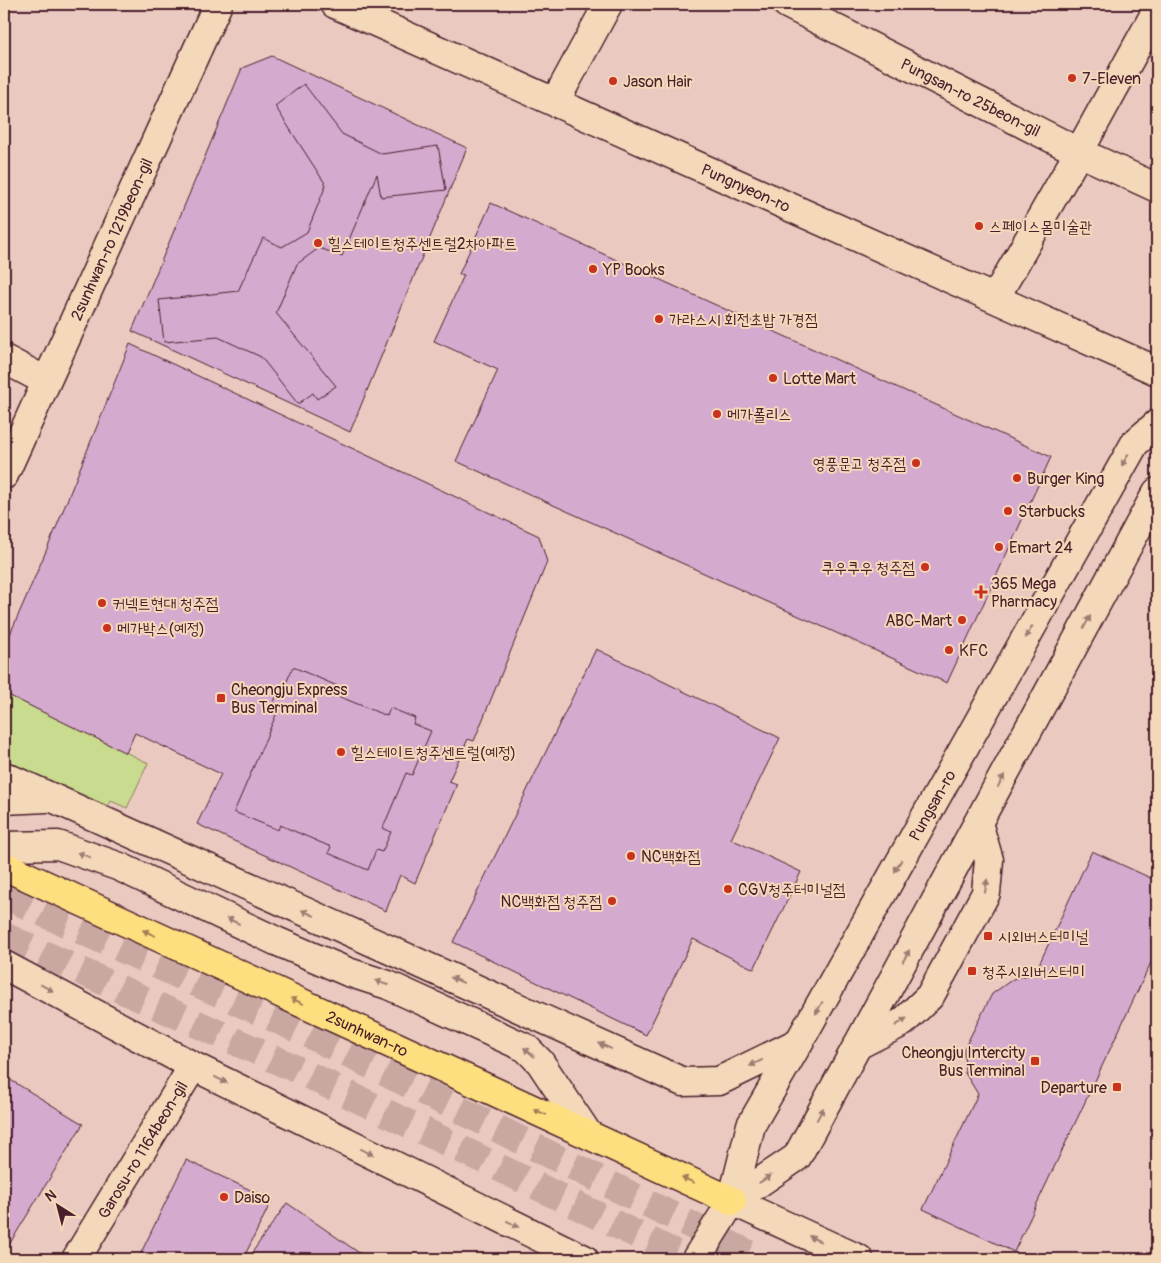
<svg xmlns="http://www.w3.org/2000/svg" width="1161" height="1263" font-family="Pangolin,'Poor Story',sans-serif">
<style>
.green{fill:#c9db8f;stroke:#8a7d5d}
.building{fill:#d5aacf;stroke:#4a1f2b}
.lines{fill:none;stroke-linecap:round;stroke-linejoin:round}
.minor-tunnel{stroke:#caa8a2;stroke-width:28;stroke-dasharray:28 14;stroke-linecap:butt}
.minor-casing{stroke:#4a1f2b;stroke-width:31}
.major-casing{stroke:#4a1f2b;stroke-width:31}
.minor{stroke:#f3d8ba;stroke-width:28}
.major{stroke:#fedf80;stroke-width:28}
.oneway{fill:#9e7c72}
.oneway2{fill:#a47f56}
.poi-dot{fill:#c8321e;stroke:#f3d8ba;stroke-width:2}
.labels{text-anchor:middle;stroke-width:4;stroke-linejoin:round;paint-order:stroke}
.poi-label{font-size:16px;fill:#4a1f2b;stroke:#f3d8ba;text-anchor:start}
.street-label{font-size:16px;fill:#4a1f2b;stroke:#f3d8ba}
</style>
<rect width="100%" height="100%" fill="#eacac0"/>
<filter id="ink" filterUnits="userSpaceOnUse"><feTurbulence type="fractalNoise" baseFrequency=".02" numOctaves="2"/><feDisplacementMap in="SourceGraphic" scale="10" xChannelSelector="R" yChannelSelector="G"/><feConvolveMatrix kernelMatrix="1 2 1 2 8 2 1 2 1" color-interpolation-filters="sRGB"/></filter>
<g filter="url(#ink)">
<path class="green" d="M4,693L148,763L127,808L111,801L105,813L4,766Z"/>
<path class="building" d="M272,56L467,148L350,432L132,331L242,68Z
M304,84L342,134L382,154L438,146L446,190L381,197L377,174L342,256L319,248L297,264L276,313L336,386L317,399L313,393L298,404L261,357L218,337L164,342L159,300L238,291L263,238L282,247L307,232L326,185L275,106Z
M491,203L1051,457L947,683L456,461L498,370L434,341L464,275L459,274Z
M130,344L539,536L547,562L474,741L468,739L449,781L457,784L415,883L400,875L386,911L197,824L221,774L135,733L126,753L4,693V648L56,528Z
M596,649L780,738L731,839L801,872L754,969L693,939L646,1035L453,942Z
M293,667L342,688L338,696L387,716L390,708L415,718L413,724L431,731L412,775L406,773L383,828L391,832L382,852L376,850L368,870L328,853L331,847L280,825L278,830L234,812L279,708L272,707L281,685L284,688Z
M1092,851L1157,881V950L1014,1252L923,1209L978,1094L965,1073L964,1049L992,994L1013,979L1035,973Z
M4,1076L83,1124L4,1253Z
M186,1160L272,1200L243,1259H138Z
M287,1203L368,1259H259L251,1254Z"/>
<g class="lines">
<path class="minor-tunnel" d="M4,895L304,1032L759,1259
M4,936L296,1069L687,1259"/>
<defs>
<g id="minor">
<path id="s1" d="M335,4L1157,371"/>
<path id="s2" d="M787,4L1079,152L1157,188"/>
<path d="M555,102L608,4"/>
<path d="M995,298L1079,152L1157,10"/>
<path d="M4,359L46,381"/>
<path id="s3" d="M4,475L218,4"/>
<path d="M4,776L683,1082L719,1081L799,1042"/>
<path d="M4,800L47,798"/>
<path d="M4,846L58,845L120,867L276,941L348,972L388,985L526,1048L540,1062L588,1134"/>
<path d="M4,965L193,1066L584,1259"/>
<path d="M858,1045L903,1022L930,996L986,893L989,860L978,823"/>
<path d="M732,1201L797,1157L1157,492"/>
<path d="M732,1201L859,1259"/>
<path id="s4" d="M76,1259L193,1066"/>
<path id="s5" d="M696,1259L732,1201L751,1125L799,1042L1135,443L1157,424"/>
</g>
<g id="major">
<path id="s6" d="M4,866L732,1201"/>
</g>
</defs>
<use href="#minor" class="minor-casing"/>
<use href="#major" class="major-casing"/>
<use href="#minor" class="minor"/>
<use href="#major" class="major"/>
</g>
<defs><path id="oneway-solid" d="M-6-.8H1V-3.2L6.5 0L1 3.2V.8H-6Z" transform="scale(1.25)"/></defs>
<g class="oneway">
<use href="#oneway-solid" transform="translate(1125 460) rotate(119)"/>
<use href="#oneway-solid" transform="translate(1087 622) rotate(-62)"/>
<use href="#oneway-solid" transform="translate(1029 632) rotate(119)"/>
<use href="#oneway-solid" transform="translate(1001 781) rotate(-62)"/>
<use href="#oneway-solid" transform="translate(84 855) rotate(-160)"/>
<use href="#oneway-solid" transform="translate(898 866) rotate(119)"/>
<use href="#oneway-solid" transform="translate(986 886) rotate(-81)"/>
<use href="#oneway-solid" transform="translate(308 913) rotate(-156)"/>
<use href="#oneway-solid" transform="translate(233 921) rotate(-155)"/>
<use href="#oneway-solid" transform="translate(906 956) rotate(-61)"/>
<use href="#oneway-solid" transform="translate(457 980) rotate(-156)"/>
<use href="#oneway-solid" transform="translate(382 983) rotate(-161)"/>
<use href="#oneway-solid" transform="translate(47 988) rotate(28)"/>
<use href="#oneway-solid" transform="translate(819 1008) rotate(119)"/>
<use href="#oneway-solid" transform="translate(901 1022) rotate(-34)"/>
<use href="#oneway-solid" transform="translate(605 1046) rotate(-156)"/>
<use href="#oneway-solid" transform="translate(529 1052) rotate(-139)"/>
<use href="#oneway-solid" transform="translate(756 1063) rotate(154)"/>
<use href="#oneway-solid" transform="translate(221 1080) rotate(26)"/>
<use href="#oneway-solid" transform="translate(820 1114) rotate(-62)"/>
<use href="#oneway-solid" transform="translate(367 1152) rotate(26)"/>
<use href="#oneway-solid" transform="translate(765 1179) rotate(-34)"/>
<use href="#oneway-solid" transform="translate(513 1224) rotate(26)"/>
<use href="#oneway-solid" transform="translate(815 1239) rotate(-155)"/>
</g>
<g class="oneway2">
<use href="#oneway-solid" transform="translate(149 933) rotate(-155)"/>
<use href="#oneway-solid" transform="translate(297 1001) rotate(-155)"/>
<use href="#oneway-solid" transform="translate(540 1112) rotate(-155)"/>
<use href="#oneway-solid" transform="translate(688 1180) rotate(-155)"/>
</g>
</g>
<g class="poi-dot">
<circle cx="1072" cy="78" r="5"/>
<circle cx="613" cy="81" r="5"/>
<circle cx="979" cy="226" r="5"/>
<circle cx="318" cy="243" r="5"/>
<circle cx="593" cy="269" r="5"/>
<circle cx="659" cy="319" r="5"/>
<circle cx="773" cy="378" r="5"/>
<circle cx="717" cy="414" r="5"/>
<circle cx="916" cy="463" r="5"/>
<circle cx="1017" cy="478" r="5"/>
<circle cx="1008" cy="511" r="5"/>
<circle cx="999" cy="547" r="5"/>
<circle cx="925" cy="567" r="5"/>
<path d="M978.5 584.5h5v5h5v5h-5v5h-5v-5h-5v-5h5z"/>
<circle cx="102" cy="603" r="5"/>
<circle cx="962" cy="620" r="5"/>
<circle cx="107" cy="628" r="5"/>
<circle cx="949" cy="650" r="5"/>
<rect x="216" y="693" width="10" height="10" rx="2.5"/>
<circle cx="341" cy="752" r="5"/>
<circle cx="631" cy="856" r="5"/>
<circle cx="728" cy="889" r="5"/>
<circle cx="612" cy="901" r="5"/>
<rect x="983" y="931" width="10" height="10" rx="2.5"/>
<rect x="967" y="966" width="10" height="10" rx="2.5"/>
<rect x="1030" y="1056" width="10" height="10" rx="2.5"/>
<rect x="1112" y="1082" width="10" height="10" rx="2.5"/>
<circle cx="224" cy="1197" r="5"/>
</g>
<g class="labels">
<g class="poi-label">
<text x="1082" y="84">7-Eleven</text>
<text x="623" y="87">Jason Hair</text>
<text x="989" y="232">스페이스몸미술관</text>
<text x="328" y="249">힐스테이트청주센트럴2차아파트</text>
<text x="603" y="275">YP Books</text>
<text x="669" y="325">가라스시 회전초밥 가경점</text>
<text x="783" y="384">Lotte Mart</text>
<text x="727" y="420">메가폴리스</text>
<text x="906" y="469" text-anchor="end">영풍문고 청주점</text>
<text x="1027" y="484">Burger King</text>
<text x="1018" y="517">Starbucks</text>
<text x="1009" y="553">Emart 24</text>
<text x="915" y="573" text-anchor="end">쿠우쿠우 청주점</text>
<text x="991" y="589">365 Mega<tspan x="991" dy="18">Pharmacy</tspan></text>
<text x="112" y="609">커넥트현대 청주점</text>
<text x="952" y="626" text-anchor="end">ABC-Mart</text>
<text x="117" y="634">메가박스(예정)</text>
<text x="959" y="656">KFC</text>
<text x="231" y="695">Cheongju Express<tspan x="231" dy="18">Bus Terminal</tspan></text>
<text x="351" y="758">힐스테이트청주센트럴(예정)</text>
<text x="641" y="862">NC백화점</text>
<text x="738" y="895">CGV청주터미널점</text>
<text x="602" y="907" text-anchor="end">NC백화점 청주점</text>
<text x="998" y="942">시외버스터미널</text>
<text x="982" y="977">청주시외버스터미</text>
<text x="1025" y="1058" text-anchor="end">Cheongju Intercity<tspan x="1025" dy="18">Bus Terminal</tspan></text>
<text x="1107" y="1093" text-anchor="end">Departure</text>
<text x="234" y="1203">Daiso</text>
</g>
<g class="street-label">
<text dy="6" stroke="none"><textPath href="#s2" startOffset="206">Pungsan-ro 25beon-gil</textPath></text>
<text dy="6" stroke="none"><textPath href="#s1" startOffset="450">Pungnyeon-ro</textPath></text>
<text dy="6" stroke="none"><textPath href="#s3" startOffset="259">2sunhwan-ro 1219beon-gil</textPath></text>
<text dy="6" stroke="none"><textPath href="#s5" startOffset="514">Pungsan-ro</textPath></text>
<text dy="6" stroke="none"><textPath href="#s6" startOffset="400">2sunhwan-ro</textPath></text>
<text dy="6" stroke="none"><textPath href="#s4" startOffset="128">Garosu-ro 1164beon-gil</textPath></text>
</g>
</g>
<rect width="1161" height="1263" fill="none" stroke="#f3d8ba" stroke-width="20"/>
<rect x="10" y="10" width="1141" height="1243" fill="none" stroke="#4a1f2b" stroke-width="2" filter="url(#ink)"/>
<g transform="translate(58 1206) rotate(324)" stroke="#f3d8ba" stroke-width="4" paint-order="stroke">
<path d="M0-4L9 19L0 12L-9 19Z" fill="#4a1f2b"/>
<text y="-8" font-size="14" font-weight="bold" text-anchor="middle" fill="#4a1f2b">N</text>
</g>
</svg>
